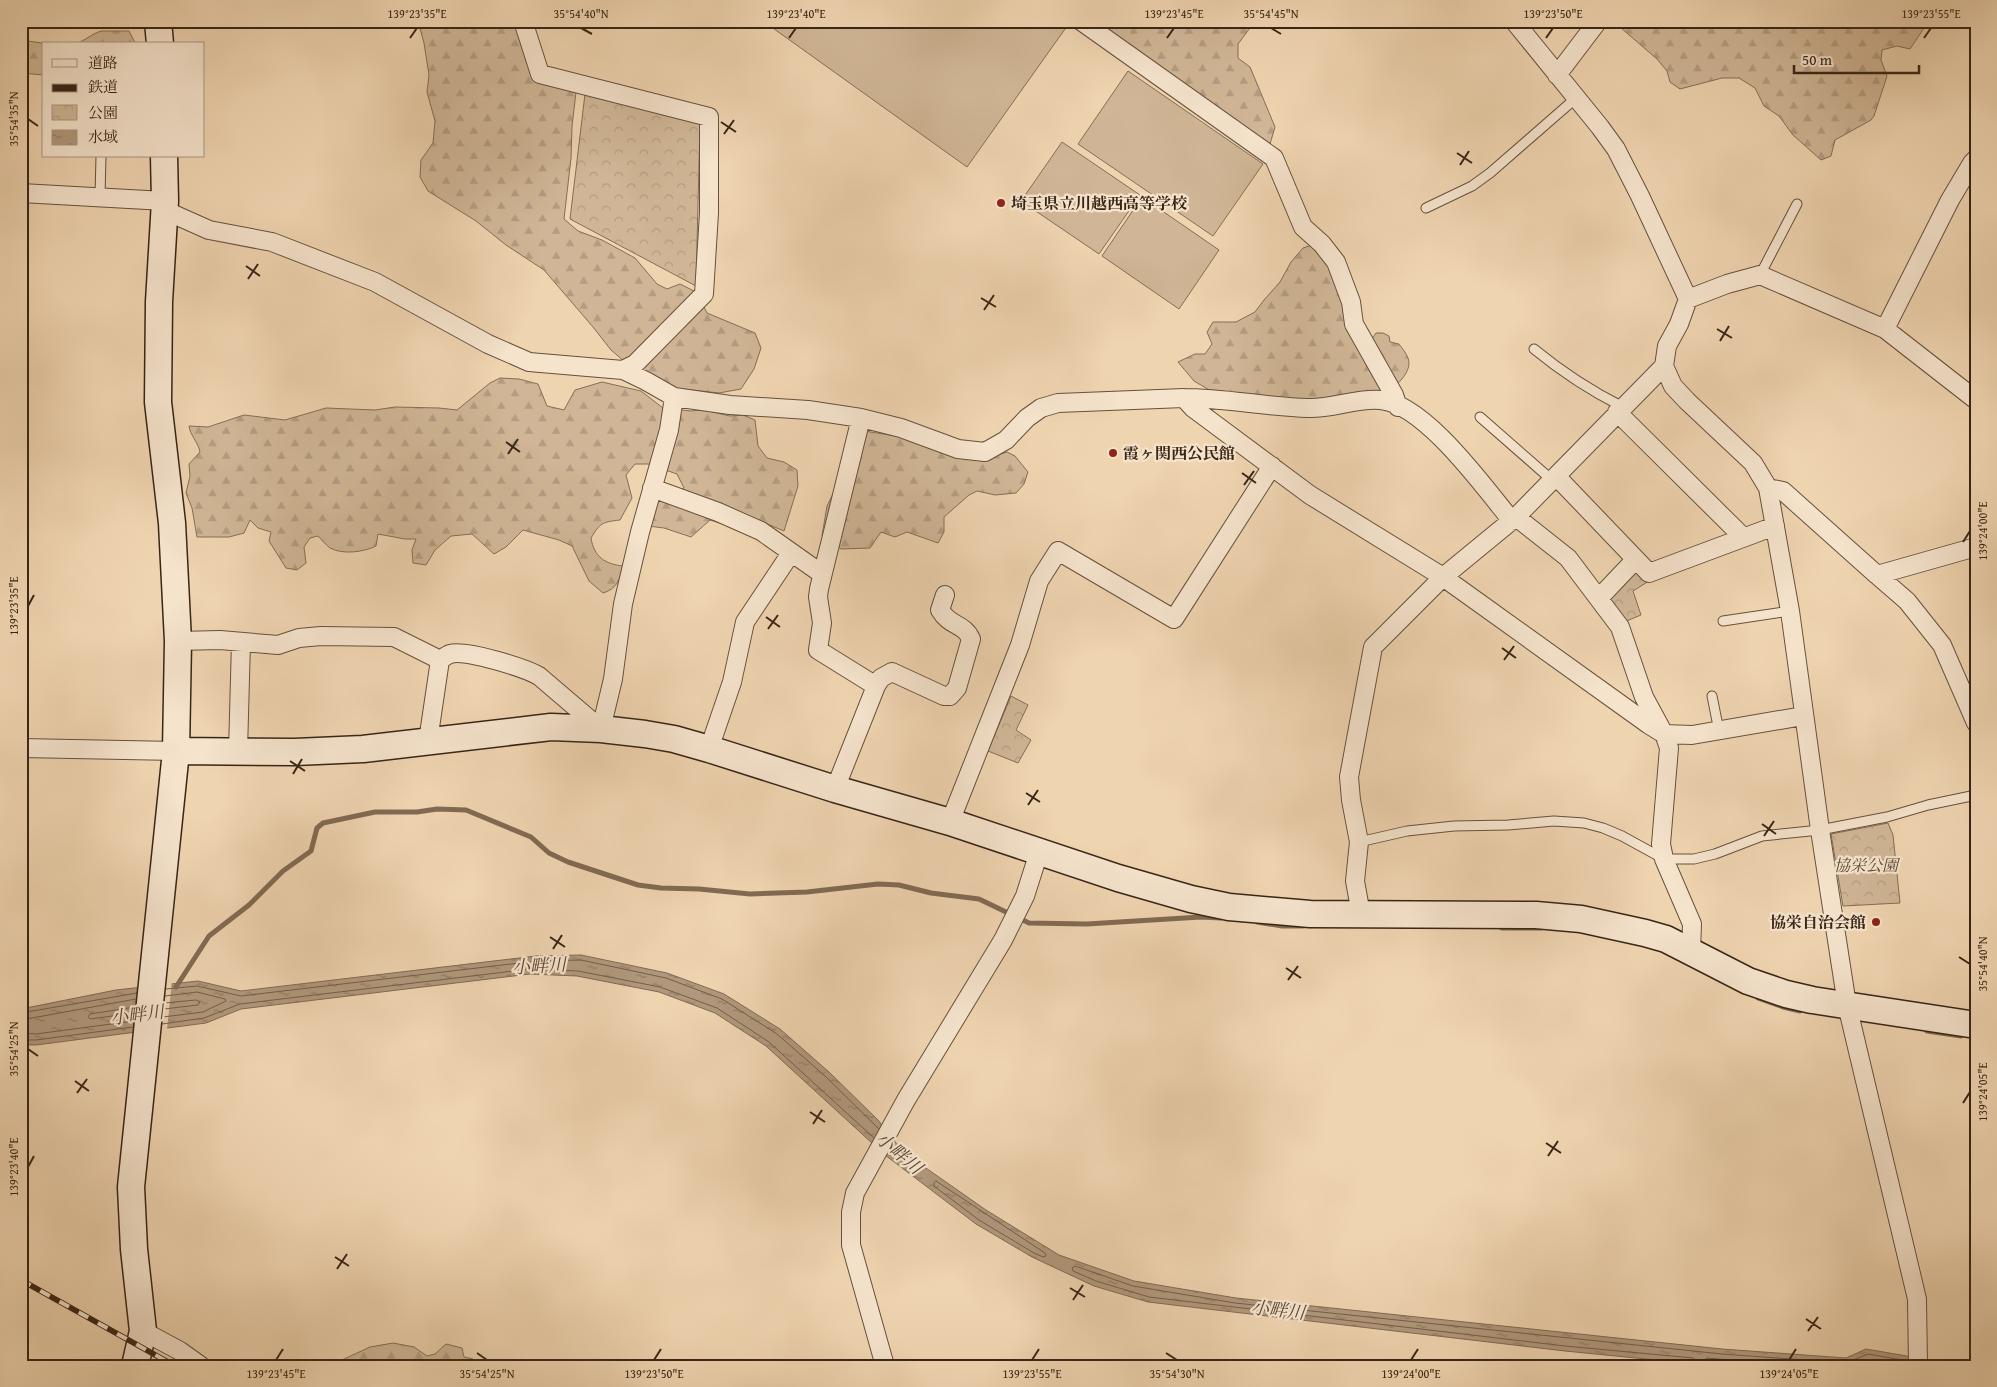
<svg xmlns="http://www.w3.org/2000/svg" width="1997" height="1387" font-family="'Gentium Book Plus','Noto Serif JP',serif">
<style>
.forest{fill:url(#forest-firs);stroke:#846e56}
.park{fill:url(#park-crowns);stroke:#846e56}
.pitch{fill:#d0b696;stroke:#846e56}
.water{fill:url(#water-ripples);stroke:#816a53}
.pier{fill:#efd4b0}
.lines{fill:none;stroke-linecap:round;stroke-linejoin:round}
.shore{stroke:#745e49;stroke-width:1}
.stream{stroke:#816a53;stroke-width:5}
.lane-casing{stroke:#66513c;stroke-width:11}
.street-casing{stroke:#66513c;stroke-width:20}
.secondary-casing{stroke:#382516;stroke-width:29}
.lane{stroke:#f5e3cc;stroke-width:9}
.street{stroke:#f5e3cc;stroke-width:18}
.secondary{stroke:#f5e3cc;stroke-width:26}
.rail-casing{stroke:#382516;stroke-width:5.5}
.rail{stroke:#f5e3cc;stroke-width:4;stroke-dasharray:11;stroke-linecap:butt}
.ticks{fill:none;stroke:#382516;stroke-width:2}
.poi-dot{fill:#8f2418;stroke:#f5e3cc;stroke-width:2}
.labels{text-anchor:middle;stroke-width:4.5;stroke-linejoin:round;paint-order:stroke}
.poi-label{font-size:16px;font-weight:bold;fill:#382516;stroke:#f5e3cc;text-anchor:start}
.park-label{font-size:16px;font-style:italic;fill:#5e4936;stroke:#f5e3cc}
.water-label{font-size:18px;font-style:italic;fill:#5c4835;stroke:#f5e3cc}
.neatline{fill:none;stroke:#382516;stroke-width:2}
.ticks-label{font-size:12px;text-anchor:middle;fill:#382516}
</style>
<defs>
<pattern id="forest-firs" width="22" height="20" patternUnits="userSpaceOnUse" patternTransform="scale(1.25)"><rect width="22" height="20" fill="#d0b696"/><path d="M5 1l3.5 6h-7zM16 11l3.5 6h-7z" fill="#b39c81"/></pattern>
<pattern id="park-crowns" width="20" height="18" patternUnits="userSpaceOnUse" patternTransform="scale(1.25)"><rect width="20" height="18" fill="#d0b696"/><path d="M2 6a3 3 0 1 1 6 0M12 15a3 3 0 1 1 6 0" fill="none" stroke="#b39c81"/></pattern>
<pattern id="water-ripples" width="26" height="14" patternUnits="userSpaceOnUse" patternTransform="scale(1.25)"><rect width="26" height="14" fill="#b1987c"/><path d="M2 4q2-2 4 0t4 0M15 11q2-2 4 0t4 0" fill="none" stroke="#917c65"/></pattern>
</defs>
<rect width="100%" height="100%" fill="#efd4b0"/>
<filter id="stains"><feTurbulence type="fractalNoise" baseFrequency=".004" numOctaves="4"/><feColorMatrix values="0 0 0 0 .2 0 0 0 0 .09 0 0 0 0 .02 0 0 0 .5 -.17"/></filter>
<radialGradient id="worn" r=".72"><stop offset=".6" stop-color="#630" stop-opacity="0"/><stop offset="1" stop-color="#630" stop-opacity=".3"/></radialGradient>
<path class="forest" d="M418,21H513L525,47L538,81L576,92L572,126L571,158L564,219L578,231L602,240L635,258L657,284L667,289L680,284L696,292L707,313L755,333L761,348L754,369L741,389L719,393L674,388L624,361L611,350L593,327L544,270L506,245L476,221L428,191L420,177L421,160L433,143L435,121L427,92L429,75L424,43Z
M1095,21H1255L1238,44V58L1250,67L1275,127L1270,144Z
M1613,21H1921L1926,25L1910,49L1897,46L1882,50L1881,60L1887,76L1874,116L1871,120L1835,140L1831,156L1821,160L1793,135L1779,116L1764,106L1755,88L1739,78H1722L1680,89L1670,82L1667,71L1657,59Z
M101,31H129L134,41L137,44H74C82,43 91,34 101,31Z
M21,40L48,44H44V75L21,73Z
M1315,244L1372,339L1376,333H1383L1389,336L1390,342L1399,344C1402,348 1406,353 1408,358C1413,371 1397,386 1386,392L1318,403L1211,391L1194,381L1178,362L1195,354H1205L1212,344L1207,332L1213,322H1236L1255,312L1264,300L1280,282L1291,262L1303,248Z
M500,378L519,379L538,384L547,406L564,410L575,390L602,382L641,391L663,408L691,411L704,410L730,416L743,415L755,420L758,446L767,458L784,462L797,470L798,486L784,531L760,521L743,530L710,520L691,537L664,528L648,526L655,498L668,501L684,488L677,474L648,464H635L626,475L632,498L620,520C602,522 600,523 591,538C594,557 605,564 623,566C620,579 617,589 603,593L589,581L572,546L559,540L523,530L506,547L494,554L472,534L451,536L435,550L426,565L413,563L412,550L416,539H405L378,534L376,546C364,552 343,555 330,548C326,545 322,540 318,536L310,538L304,547L306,563L297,570L286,568L269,541L271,532L258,528L250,520L244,533L229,537H197L192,508L186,493L190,476L189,464L200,452C198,442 190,435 189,426L208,427L244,415L285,420L326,408L375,410L395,407L439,408L457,410L490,383Z
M864,431L897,436L965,459C980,460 993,457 1007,452L1015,456L1028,472L1024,484L1016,493L995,495L977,491L969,495L944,517V532L938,543L907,532L895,537L881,532L870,548L841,549L822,536L827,506Z
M393,1343L414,1347L427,1356L435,1354L446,1344L462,1348L464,1357L473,1359L476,1366H329L370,1347Z"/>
<path class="park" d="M585,94L700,123L696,286L570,219Z
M1632,571H1640L1649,581L1633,591L1641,615L1624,622L1609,604V595Z
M1011,696L1028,705L1016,730L1031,740L1018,763L988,751Z
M1888,823L1893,835L1900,903L1843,906L1831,834Z"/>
<path class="pitch" d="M763,21H1055L1065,29L967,167Z
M1128,71L1263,164L1213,236L1078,144Z
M1062,142L1140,195L1099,254L1021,201Z
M1142,197L1219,250L1179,309L1102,256Z"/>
<path class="water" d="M581,955L667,973L724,994L780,1029L829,1072L878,1120L903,1152L986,1210L1059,1255L1134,1281L1236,1298L1722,1349L1846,1358L1866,1349L1965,1366H1717L1565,1351L1148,1302L1094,1286L1032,1257L976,1224L885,1155L766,1046L715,1013L659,992L577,976L530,974L241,1009L206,1023L36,1045H21V1009L116,990L198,981L241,991L536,956Z"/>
<path class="pier" d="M172,981L167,1030L137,1034L144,985Z"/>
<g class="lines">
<path class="shore" d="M166,989L197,986L241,996L536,961L581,960L666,978L722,999L777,1034L825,1076L879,1129
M164,1009L198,1005L200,1002L196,1000L164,1003
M21,1013L137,993
M134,1013L90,1019L88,1017L90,1014L135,1007
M163,1017L203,1012L226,1001L225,999L197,992L165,996
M21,1020L136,999
M162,1024L204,1018L240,1004L530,969L578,971L660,987L717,1008L769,1042L874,1138
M21,1033L36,1034L134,1021
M21,1040H36L133,1027
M936,1181L1045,1253L1046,1256L1043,1257L1034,1253L979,1220L934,1186V1183Z
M1698,1366L1697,1361L1693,1358L1565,1346L1149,1297L1096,1281L1073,1271L1072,1268L1075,1266L1133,1286L1235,1303L1722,1354L1846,1363L1868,1354L1908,1361
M1704,1366V1360L1707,1358L1797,1366"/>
<path class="stream" d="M1257,922L1282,926H1303
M1502,928H1541
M176,987L209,936L249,905L283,871L311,851L317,828L323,823L375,812H417L437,809L466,810L531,837L549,853L568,862L638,885L661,888L699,889L750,894L807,892L878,884L899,885L931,893L979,899L1029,923L1087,924L1201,917L1221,918
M1758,998L1783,1007L1800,1011
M1927,1031L1961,1036"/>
<defs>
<path id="lane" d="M100,196L101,156
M1426,208L1472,186L1490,173L1576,98
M1760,275L1797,204
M1534,349C1562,372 1591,391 1623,407
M1480,417L1553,481
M1723,621L1790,611
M1712,696L1719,731
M1359,842L1407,831L1454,826L1508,825L1554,821L1584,823L1603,828L1622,836L1664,859H1694L1715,854L1762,836L1820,830L1887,817L1928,805L1976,795"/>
<path id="street" d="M523,21L540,74L709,117V213L704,294L635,364L623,370
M1081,21L1274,158L1303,227L1322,244L1336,262L1351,302L1354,324L1394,395L1398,407
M1514,21L1600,127L1616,149L1640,196L1688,299L1679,324L1667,346L1664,366L1673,386L1687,401L1753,463L1768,488L1790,611L1820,830L1847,1005L1917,1299L1918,1366
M1557,75L1598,21
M21,193L165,201
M164,210L209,230L272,242L375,282L488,344L529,362L623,370L646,381L674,397L730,405L808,410L861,418L901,428L958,449L985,452L1006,440L1027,418L1041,408L1058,403L1184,398L1193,408L1310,495L1443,577L1648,724L1664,734L1692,735L1803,716
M1688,299L1727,284L1760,275L1885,329L1976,400
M1885,329L1950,200L1972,163L1976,159
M1184,398C1225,398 1267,407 1308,408C1332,409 1356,398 1380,400C1424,403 1484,487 1512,521
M1617,412L1743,537
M861,418L819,589L818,597L822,623L818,650L876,686
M1557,477L1649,573L1775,526
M652,488L718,512L761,531L822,574
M1768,488L1783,491L1877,575L1976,547
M1516,517L1568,558L1620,627L1644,697L1664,734L1669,748L1661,844L1664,859L1692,924L1691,951
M1877,575L1907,601L1942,645L1976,723
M1599,598L1635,560
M178,641L220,640L278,645L299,638L321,636L394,637L440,660L428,741
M440,660C443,658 447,655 450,654C465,649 525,668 539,676L601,729
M601,729L613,679L623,604L640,532L669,430L674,397
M21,748L176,751
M709,749L732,682L745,622L791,553
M238,751L241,642
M835,789L876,686L881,678L892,672L944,696H950L957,688L971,639C964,623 950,627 940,610L945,595
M950,822L1020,645L1039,581L1058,551L1174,619L1272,466
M1361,914L1355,881L1359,842L1351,800L1349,777L1373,647L1443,577L1516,517L1664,366
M143,1331L180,1351L201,1366
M885,1366L851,1245V1212L855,1193L906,1100L1003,940L1025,896L1039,852"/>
<path id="secondary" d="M158,21L160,44
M176,751L295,752L363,749L551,727L601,729L645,734L674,739L709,749L835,789L950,822L1118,878L1191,899L1229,907L1310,914L1536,915L1581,919L1645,933L1666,939L1748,981L1786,994L1812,1000L1976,1025
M135,1366L143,1331L134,1249L131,1187L176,751L178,641L172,523L158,402L159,302L165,201L164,156"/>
</defs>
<use href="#lane" class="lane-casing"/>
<use href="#street" class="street-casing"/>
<use href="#secondary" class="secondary-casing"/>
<use href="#lane" class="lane"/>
<use href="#street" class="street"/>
<use href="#secondary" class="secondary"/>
<defs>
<path id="rail" d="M21,1280L175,1366"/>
</defs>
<use href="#rail" class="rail-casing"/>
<use href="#rail" class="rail"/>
</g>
<path class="ticks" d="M581,28L592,34M1271,28L1281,34M410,38L417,28M789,38L796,28M1167,38L1174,28M1546,38L1553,28M1924,38L1931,28M28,119L38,126M721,122L736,132M724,134L734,120M1457,153L1472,163M1460,165L1469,151M246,266L260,276M248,279L258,264M981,298L996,307M984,310L994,295M1717,329L1732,338M1720,341L1729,326M506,442L520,452M508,454L518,439M1242,473L1256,483M1244,485L1254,471M1963,542L1970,531M28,606L34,595M766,617L780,627M768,629L778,615M1502,648L1516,658M1504,660L1514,646M290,761L305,771M293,774L302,759M1026,793L1040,802M1028,805L1038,790M1762,824L1776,834M1764,836L1774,821M550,937L565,947M553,949L562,935M1959,957L1970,964M1286,968L1301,978M1288,980L1298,966M28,1049L38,1056M75,1081L89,1091M77,1093L87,1079M1963,1103L1970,1092M810,1112L825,1122M813,1124L822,1110M1546,1143L1561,1153M1548,1156L1558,1141M28,1167L34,1156M335,1257L349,1266M337,1269L347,1254M1070,1288L1085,1297M1073,1300L1083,1285M1806,1319L1821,1329M1808,1331L1818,1317M477,1353L487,1360M1166,1353L1177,1360M276,1360L283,1349M654,1360L661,1349M1032,1360L1039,1349M1411,1360L1418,1349M1789,1360L1796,1349"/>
<g class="poi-dot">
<circle cx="1001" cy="203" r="5"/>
<circle cx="1113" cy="453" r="5"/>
<circle cx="1876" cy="922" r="5"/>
</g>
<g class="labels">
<g class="poi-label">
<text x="1011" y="209">埼玉県立川越西高等学校</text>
<text x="1123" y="459">霞ヶ関西公民館</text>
<text x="1866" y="928" text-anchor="end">協栄自治会館</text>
</g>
<g class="park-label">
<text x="1866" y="871">協栄公園</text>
</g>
<g class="water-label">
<text transform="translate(539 966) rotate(-3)" y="6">小畔川</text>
<text transform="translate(137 1015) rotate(-7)" y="6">小畔川</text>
<text transform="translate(899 1153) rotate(40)" y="6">小畔川</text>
<text transform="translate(1278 1310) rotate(6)" y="6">小畔川</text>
</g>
</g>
<rect width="1997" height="1387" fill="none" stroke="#efd4b0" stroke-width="55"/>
<rect x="42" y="42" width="162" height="115" fill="#f5e3cc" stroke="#a99783"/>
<rect x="52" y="59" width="25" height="8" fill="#f5e3cc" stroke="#a99783"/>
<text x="88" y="68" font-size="15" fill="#382516">道路</text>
<rect x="52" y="84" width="25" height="8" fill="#382516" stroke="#a99783"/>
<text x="88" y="92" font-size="15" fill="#382516">鉄道</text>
<rect x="52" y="105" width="25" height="15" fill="url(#park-crowns)" stroke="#a99783"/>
<text x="88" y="118" font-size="15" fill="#382516">公園</text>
<rect x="52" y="130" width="25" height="15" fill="url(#water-ripples)" stroke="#a99783"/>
<text x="88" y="142" font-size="15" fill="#382516">水域</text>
<path d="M1794 65v8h125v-8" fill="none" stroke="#382516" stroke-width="2.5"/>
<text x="1802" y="65" font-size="15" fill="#382516" stroke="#f5e3cc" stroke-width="4" paint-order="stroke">50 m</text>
<rect x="28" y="28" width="1942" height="1332" class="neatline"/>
<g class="ticks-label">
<text x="417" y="18">139°23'35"E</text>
<text x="581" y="18">35°54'40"N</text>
<text x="796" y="18">139°23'40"E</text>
<text x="1174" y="18">139°23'45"E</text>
<text x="1271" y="18">35°54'45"N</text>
<text x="1553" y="18">139°23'50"E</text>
<text x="1931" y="18">139°23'55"E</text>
<text transform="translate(14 119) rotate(-90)" y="4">35°54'35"N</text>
<text transform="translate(1983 531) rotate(-90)" y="4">139°24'00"E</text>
<text transform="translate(14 606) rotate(-90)" y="4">139°23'35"E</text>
<text transform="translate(1983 964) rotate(-90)" y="4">35°54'40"N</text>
<text transform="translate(14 1049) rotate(-90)" y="4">35°54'25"N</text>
<text transform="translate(1983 1092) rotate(-90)" y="4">139°24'05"E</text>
<text transform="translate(14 1167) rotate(-90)" y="4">139°23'40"E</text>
<text x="276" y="1378">139°23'45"E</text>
<text x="487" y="1378">35°54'25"N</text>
<text x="654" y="1378">139°23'50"E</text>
<text x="1032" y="1378">139°23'55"E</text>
<text x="1177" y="1378">35°54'30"N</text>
<text x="1411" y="1378">139°24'00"E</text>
<text x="1789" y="1378">139°24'05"E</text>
</g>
<rect width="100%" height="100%" filter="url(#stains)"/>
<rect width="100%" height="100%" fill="url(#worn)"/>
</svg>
